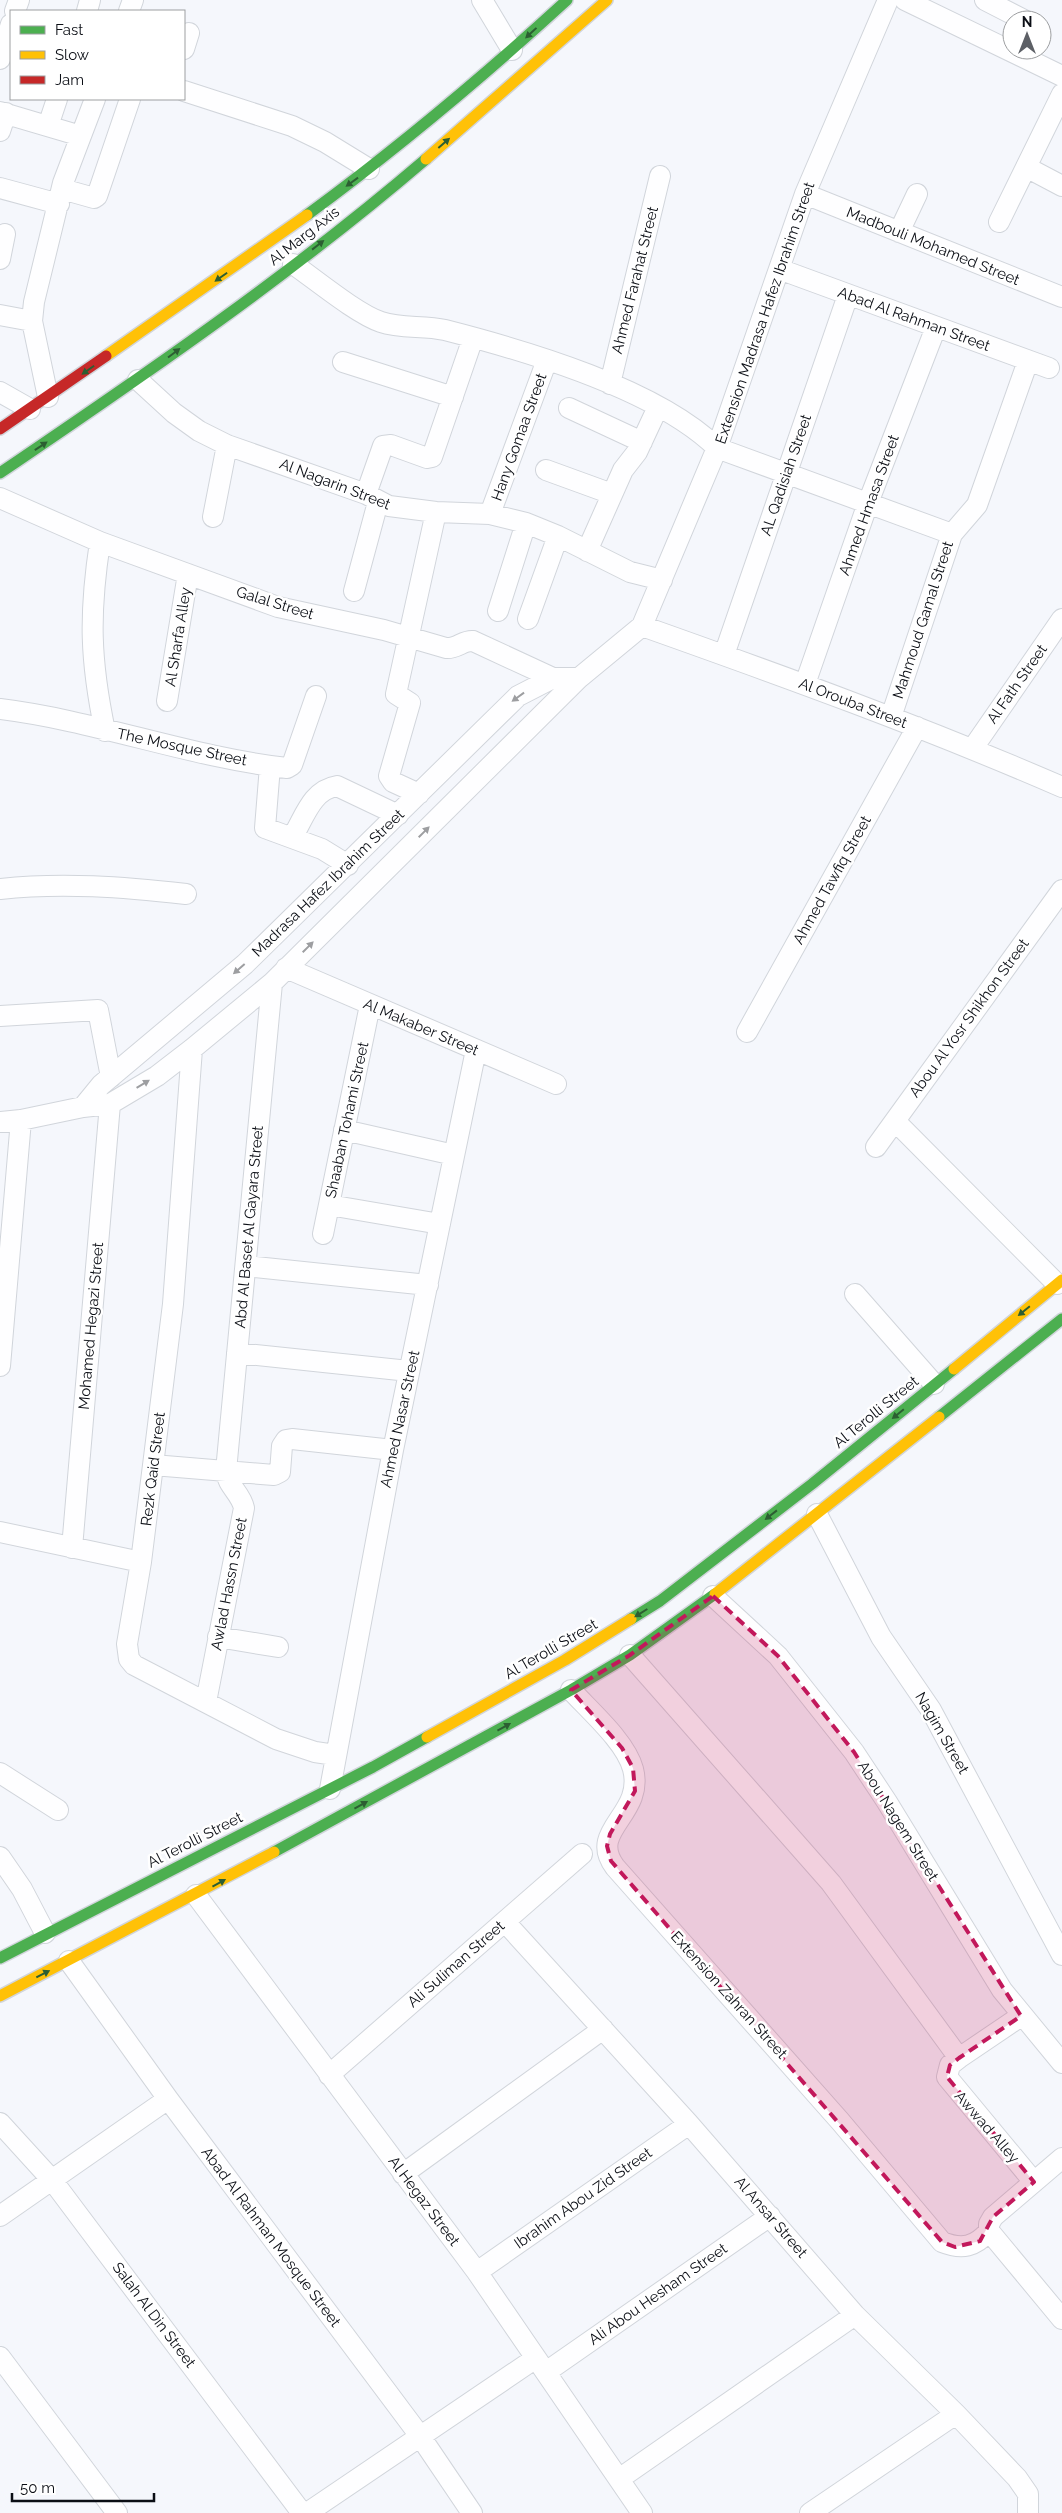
<svg xmlns="http://www.w3.org/2000/svg" width="1062" height="2513" font-family="Raleway,sans-serif">
<style>
.lines{fill:none;stroke-linecap:round;stroke-linejoin:round}
.street-casing{stroke:#d1d5db;stroke-width:22}
.fast-casing{stroke:#d1d5db;stroke-width:14}
.slow-casing{stroke:#d1d5db;stroke-width:14}
.jam-casing{stroke:#d1d5db;stroke-width:14}
.street{stroke:#fefeff;stroke-width:20}
.fast{stroke:#4caf50;stroke-width:11}
.slow{stroke:#ffc107;stroke-width:11}
.jam{stroke:#c62828;stroke-width:11}
.oneway{fill:#2c5e32}
.oneway2{fill:#9d9ea1}
.marked{fill:#c2185b;fill-opacity:0.2;stroke:#c2185b;stroke-width:4;stroke-dasharray:10 6;stroke-linejoin:round}
.labels{text-anchor:middle;stroke-width:5;stroke-linejoin:round;paint-order:stroke}
.street-label{font-size:15px;fill:#0b0e15;stroke:#fff}
</style>
<rect width="100%" height="100%" fill="#f5f7fc"/>
<g class="lines">
<defs>
<path id="street" d="M482,0L512,50
M905,0L1062,76
M985,0L1024,20
M15,11L19,0
M87,11L90,0
M129,11L133,0
M184,49L189,33
M0,59L11,24
M184,91L292,126L325,142L369,169
M0,112L81,136
M48,126L57,99
M0,131L6,113
M1026,167L1062,186
M0,188L59,204
M62,189L94,198L97,196L130,99
M805,194L1062,297
M999,222L1062,94
M899,232L917,194
M0,259L5,234
M293,264C316,280 357,314 381,322C401,329 424,325 445,330C527,351 657,389 717,448L952,534
M779,269L1049,368
M0,315L32,321
M343,362L453,397
M138,380L174,413L199,431L227,445L366,494L389,506L436,512L490,514L526,523L558,536L630,572L662,580
M610,384L660,176
M0,392L30,409
M48,397L32,321L34,302L63,183L95,99
M569,408L642,442
M546,470L612,494
M366,494L383,446L391,445L427,458L432,457L473,338
M0,498L100,542L278,607L384,630L446,648C457,649 463,640 473,641L553,678
M490,514L547,360
M213,517L227,445
M100,542C89,614 90,660 105,731
M587,551L623,470L637,452L658,407
M354,591L378,502
M498,611L526,523
M528,619L558,536
M642,626C783,676 924,727 1062,787
M724,655L848,295
M805,684L868,503L936,327
M167,701L188,574
M0,709C97,721 190,757 287,768L292,765L316,696
M891,717L952,534L977,505L1028,361
M973,748L1062,619
M270,766L265,828L322,849L348,865
M419,794L393,782L389,776L410,703L396,694L436,512
M293,836C305,816 312,790 337,786L398,815
M0,889C62,882 124,887 186,894
M286,968L556,1084
M0,1016L98,1010L111,1077
M747,1032L917,727
M192,1049L173,1304L141,1562L127,1644L129,1659L134,1665L276,1739L315,1752L335,1755
M83,1107L101,1085L245,964L518,696L553,678H579
M895,1121L1057,1284
M0,1122L21,1120L83,1107L110,1104L157,1076L192,1049L272,983L579,678L642,626L717,448L805,194L888,0
M344,1130L454,1155
M876,1147L1062,890
M329,1205L440,1224
M323,1234L370,1005
M246,1266L428,1285
M855,1294L934,1384
M237,1353L409,1371
M0,1366L21,1120
M153,1465L274,1475L280,1472L282,1446L286,1440L292,1439L393,1450
M817,1514L881,1637L931,1710L1062,1955
M0,1532L141,1562
M72,1548L110,1104
M713,1596L778,1656L854,1752L887,1802L1002,1990L1062,2063
M218,1637L278,1647
M630,1655L831,1883L959,2058
M571,1690C590,1711 626,1742 633,1769C645,1815 587,1830 615,1867L840,2121L942,2242C962,2250 975,2247 989,2231
M206,1702L244,1508C241,1493 227,1486 226,1471L272,983
M0,1773L58,1810
M330,1789L393,1450L476,1050
M0,1857L22,1889L45,1933
M196,1895L477,2272L642,2513
M505,1922L689,2124L855,2315L956,2414L1017,2478L1028,2494V2513
M69,1961L168,2099L420,2436L472,2513
M1021,2016L959,2058L950,2065L947,2077L1034,2182
M329,2075L582,1854
M0,2123L52,2180L302,2513
M403,2174L603,2029
M0,2216L168,2099
M989,2231L1062,2319
M989,2231V2224L993,2217L1062,2158
M477,2272L689,2124
M0,2357L117,2513
M546,2372L770,2216
M619,2479L855,2315
M307,2513L536,2358
M810,2513L956,2414"/>
<path id="fast" d="M307,215C398,148 484,76 567,0
M0,473C146,374 292,274 426,159
M939,1417L1062,1319
M631,1619L660,1601L812,1484L954,1369
M274,1852L571,1690L630,1655L715,1594
M0,1958L373,1767L427,1737"/>
<path id="slow" d="M426,159L607,0
M106,356L307,215
M954,1369L1062,1280
M715,1594L939,1417
M427,1737L565,1660L631,1619
M0,1996L274,1852"/>
<path id="jam" d="M0,429L106,356"/>
</defs>
<use href="#street" class="street-casing"/>
<use href="#fast" class="fast-casing"/>
<use href="#slow" class="slow-casing"/>
<use href="#jam" class="jam-casing"/>
<use href="#street" class="street"/>
<use href="#fast" class="fast"/>
<use href="#slow" class="slow"/>
<use href="#jam" class="jam"/>
</g>
<defs><path id="oneway-solid" d="M-6-.8H1V-3.2L6.5 0L1 3.2V.8H-6Z" transform="scale(1.25)"/></defs>
<g class="oneway">
<use href="#oneway-solid" transform="translate(531 33) rotate(137)"/>
<use href="#oneway-solid" transform="translate(444 143) rotate(-41)"/>
<use href="#oneway-solid" transform="translate(352 182) rotate(144)"/>
<use href="#oneway-solid" transform="translate(318 245) rotate(-38)"/>
<use href="#oneway-solid" transform="translate(221 277) rotate(145)"/>
<use href="#oneway-solid" transform="translate(174 353) rotate(-37)"/>
<use href="#oneway-solid" transform="translate(88 370) rotate(145)"/>
<use href="#oneway-solid" transform="translate(41 446) rotate(-34)"/>
<use href="#oneway-solid" transform="translate(1024 1311) rotate(141)"/>
<use href="#oneway-solid" transform="translate(898 1414) rotate(141)"/>
<use href="#oneway-solid" transform="translate(771 1515) rotate(142)"/>
<use href="#oneway-solid" transform="translate(641 1613) rotate(148)"/>
<use href="#oneway-solid" transform="translate(504 1727) rotate(-29)"/>
<use href="#oneway-solid" transform="translate(361 1805) rotate(-29)"/>
<use href="#oneway-solid" transform="translate(219 1883) rotate(-29)"/>
<use href="#oneway-solid" transform="translate(43 1974) rotate(-27)"/>
</g>
<g class="oneway2">
<use href="#oneway-solid" transform="translate(518 697) rotate(144)"/>
<use href="#oneway-solid" transform="translate(424 832) rotate(-45)"/>
<use href="#oneway-solid" transform="translate(308 947) rotate(-45)"/>
<use href="#oneway-solid" transform="translate(239 969) rotate(139)"/>
<use href="#oneway-solid" transform="translate(143 1084) rotate(-31)"/>
</g>
<path class="marked" d="M713,1596L778,1656L854,1752L1021,2016L959,2058L950,2065L947,2077L1034,2182L993,2217L980,2241L955,2247L942,2242L611,1861L607,1846L610,1834L635,1791L633,1768L622,1748L571,1690L630,1655Z"/>
<g class="labels">
<g class="street-label">
<text transform="translate(304 236) rotate(-38)" y="5">Al Marg Axis</text>
<text transform="translate(933 246) rotate(22)" y="5">Madbouli Mohamed Street</text>
<text transform="translate(635 280) rotate(-76)" y="5">Ahmed Farahat Street</text>
<text transform="translate(765 313) rotate(-71)" y="5">Extension Madrasa Hafez Ibrahim Street</text>
<text transform="translate(914 319) rotate(20)" y="5">Abad Al Rahman Street</text>
<text transform="translate(519 437) rotate(-70)" y="5">Hany Gomaa Street</text>
<text transform="translate(786 475) rotate(-71)" y="5">AL Qadisiah Street</text>
<text transform="translate(335 484) rotate(21)" y="5">Al Nagarin Street</text>
<text transform="translate(869 505) rotate(-70)" y="5">Ahmed Hmasa Street</text>
<text transform="translate(275 603) rotate(17)" y="5">Galal Street</text>
<text transform="translate(923 620) rotate(-72)" y="5">Mahmoud Gamal Street</text>
<text transform="translate(178 637) rotate(-81)" y="5">Al Sharfa Alley</text>
<text transform="translate(1017 684) rotate(-55)" y="5">Al Fath Street</text>
<text transform="translate(853 703) rotate(21)" y="5">Al Orouba Street</text>
<text transform="translate(182 747) rotate(12)" y="5">The Mosque Street</text>
<text transform="translate(832 880) rotate(-61)" y="5">Ahmed Tawfiq Street</text>
<text transform="translate(328 883) rotate(-44)" y="5">Madrasa Hafez Ibrahim Street</text>
<text transform="translate(969 1018) rotate(-54)" y="5">Abou Al Yosr Shikhon Street</text>
<text transform="translate(421 1027) rotate(23)" y="5">Al Makaber Street</text>
<text transform="translate(347 1120) rotate(-78)" y="5">Shaaban Tohami Street</text>
<text transform="translate(249 1227) rotate(-85)" y="5">Abd Al Baset Al Gayara Street</text>
<text transform="translate(91 1326) rotate(-85)" y="5">Mohamed Hegazi Street</text>
<text transform="translate(876 1412) rotate(-39)" y="5">Al Terolli Street</text>
<text transform="translate(400 1419) rotate(-78)" y="5">Ahmed Nasar Street</text>
<text transform="translate(153 1469) rotate(-83)" y="5">Rezk Qaid Street</text>
<text transform="translate(229 1584) rotate(-79)" y="5">Awlad Hassn Street</text>
<text transform="translate(551 1649) rotate(-30)" y="5">Al Terolli Street</text>
<text transform="translate(942 1733) rotate(60)" y="5">Nagim Street</text>
<text transform="translate(898 1821) rotate(58)" y="5">Abou Nagem Street</text>
<text transform="translate(195 1840) rotate(-27)" y="5">Al Terolli Street</text>
<text transform="translate(456 1964) rotate(-41)" y="5">Ali Suliman Street</text>
<text transform="translate(729 1995) rotate(48)" y="5">Extension Zahran Street</text>
<text transform="translate(987 2127) rotate(49)" y="5">Awwad Alley</text>
<text transform="translate(583 2198) rotate(-35)" y="5">Ibrahim Abou Zid Street</text>
<text transform="translate(424 2201) rotate(53)" y="5">Al Hegaz Street</text>
<text transform="translate(771 2217) rotate(49)" y="5">Al Ansar Street</text>
<text transform="translate(271 2237) rotate(53)" y="5">Abad Al Rahman Mosque Street</text>
<text transform="translate(658 2294) rotate(-35)" y="5">Ali Abou Hesham Street</text>
<text transform="translate(154 2315) rotate(53)" y="5">Salah Al Din Street</text>
</g>
</g>
<rect x="10" y="10" width="175" height="90" fill="#ffffff" stroke="#9d9fa1"/>
<rect x="20" y="26" width="25" height="8" fill="#4caf50" stroke="#9d9fa1"/>
<text x="55" y="35" font-size="15" fill="#0b0e15">Fast</text>
<rect x="20" y="51" width="25" height="8" fill="#ffc107" stroke="#9d9fa1"/>
<text x="55" y="60" font-size="15" fill="#0b0e15">Slow</text>
<rect x="20" y="76" width="25" height="8" fill="#c62828" stroke="#9d9fa1"/>
<text x="55" y="85" font-size="15" fill="#0b0e15">Jam</text>
<g transform="translate(1027 35)"><circle r="24" fill="#ffffff" stroke="#9d9fa1"/>
<path d="M0-4L9 19L0 12L-9 19Z" fill="#5d6066"/>
<text y="-8" font-size="14" font-weight="bold" text-anchor="middle" fill="#0b0e15">N</text>
</g>
<path d="M12 2493v8h142v-8" fill="none" stroke="#0b0e15" stroke-width="2.5"/>
<text x="20" y="2493" font-size="15" fill="#0b0e15" stroke="#ffffff" stroke-width="4" paint-order="stroke">50 m</text>
</svg>
